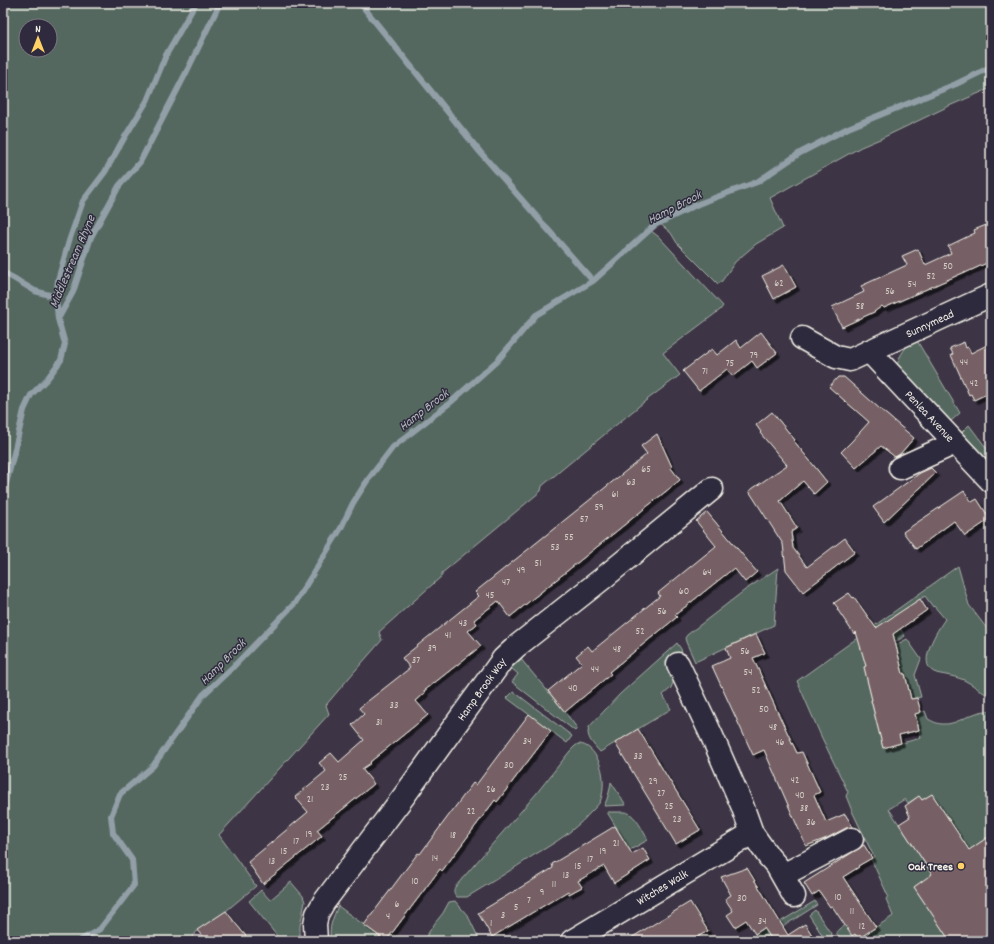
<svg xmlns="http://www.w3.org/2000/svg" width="994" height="944" font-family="Dekko,sans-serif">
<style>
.green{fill:#546861;stroke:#a4aca4;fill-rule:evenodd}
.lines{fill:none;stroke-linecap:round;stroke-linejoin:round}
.stream{stroke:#929fa7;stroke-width:6}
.building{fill:#766065;stroke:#f4f1e8;filter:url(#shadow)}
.minor-casing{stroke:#f4f1e8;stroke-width:25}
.minor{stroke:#2f2a3d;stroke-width:22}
.poi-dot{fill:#ffd166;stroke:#2f2a3d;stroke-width:1.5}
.labels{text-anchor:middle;stroke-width:3;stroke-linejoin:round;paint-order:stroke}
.number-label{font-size:10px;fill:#d4cdc7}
.street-label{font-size:12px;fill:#f4f1e8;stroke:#2f2a3d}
.poi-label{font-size:12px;font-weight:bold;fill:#f4f1e8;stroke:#2f2a3d;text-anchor:end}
.water-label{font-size:13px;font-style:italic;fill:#b3babc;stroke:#2f2a3d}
</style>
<defs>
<filter id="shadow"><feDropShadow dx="3.5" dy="3.5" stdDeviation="0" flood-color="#0009"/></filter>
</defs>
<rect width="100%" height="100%" fill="#3d3545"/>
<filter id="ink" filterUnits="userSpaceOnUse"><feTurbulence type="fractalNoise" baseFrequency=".025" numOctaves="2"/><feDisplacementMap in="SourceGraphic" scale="8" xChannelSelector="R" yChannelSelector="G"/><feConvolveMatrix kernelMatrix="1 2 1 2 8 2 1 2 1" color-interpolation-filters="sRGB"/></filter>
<g filter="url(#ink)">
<path class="green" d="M3,3H991V88L949,106L880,139L861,147L770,198L783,228L756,244L735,262L722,281L718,284L677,243L671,233L659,223L655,225L650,230L659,237L723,306L720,310L663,353L680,375L644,402L542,486L541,491L442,573V576L379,632L382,640L354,672L326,705L329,714L219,835L256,886L226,911L198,930L189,941H3ZM26,26H50V50H26Z
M916,339L960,413L951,421L921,392L897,367C898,356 907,344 916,339Z
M969,425L991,454V465L961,433Z
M958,566L969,605L991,634V697C981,692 974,685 964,680C959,678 952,676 946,675C942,674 938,674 934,672C916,663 938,629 945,619L934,606L933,607L925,596L893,617L905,636L893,643L861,648L866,666L864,667L872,700L871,701L883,748L921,738L915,714L925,711L928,719C932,721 937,724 942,724C958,726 973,709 991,711V835L956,859L965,844L932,794L922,800L919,796L908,803L905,799L889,809L928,868L939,870L914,887L950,941H841L836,932L848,923L853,936L855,934L858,939L893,916L886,899L888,896L871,859L874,857L852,811L846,796L848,792L821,736L797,681Z
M778,568L774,625L695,662L686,642L685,638L687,635L745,590Z
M907,639L921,659L915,675L921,697L911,699L905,674H903L899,658L894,646Z
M677,643L681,649L683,656L671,688L663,695L671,709L600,752C594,745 585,737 589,727L620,694Z
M520,658L565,712L577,728L575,731L512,682L518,674L511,668Z
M513,692L517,694L572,736L567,743L507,698Z
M578,744C588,744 594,752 598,760C604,771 605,790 600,802C597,806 593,810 590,813C586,817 583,821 579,824C566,836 550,846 534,855C512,870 490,883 467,897H457C454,894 453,891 455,887L536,794L570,751L575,746Z
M611,782L626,805L604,806C608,798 610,790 611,782Z
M607,812H626C636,815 643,831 648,840L630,850Z
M291,882L303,896L305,902L300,926V941H281L249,901L261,890L270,900Z
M455,901L468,916L480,941H423L435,923L443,913L449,902Z
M815,901L817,905L760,941H747L756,935L755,934L778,919L780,922Z
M338,906L386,941H331C328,928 333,918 338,906Z
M815,910L836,941H826L809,915Z"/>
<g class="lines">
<path class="stream" d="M360,3L480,152L593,281
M3,272L35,291L56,297
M58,319L56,297L58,280L69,241L83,201L105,172L123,140L147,101L166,55L196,3
M3,495L14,453L24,410L31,395L47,379L61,360L65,344L58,319L73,292L91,237L119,186L140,162L187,71L220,3
M79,941L100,929L134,885L132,860L113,833L111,816L120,794L153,766L203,695L234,666L295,603L341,528L353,503L367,481L393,447L451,402L498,360L536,315L593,281L655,225L698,204L757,182L800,153L848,128L956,84L991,67"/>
</g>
<path class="building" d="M991,223V268L989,262L965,273V272L884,308L882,306L874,312L842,327L832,307L864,292L861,286L907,265L902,256L918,249L925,265L951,253L948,246L975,233L974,230Z
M784,265L796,287L774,299L762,276Z
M761,332L777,353L757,368L752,361L733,376L727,369L699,391L683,371L712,349L717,355L736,340L741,348Z
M964,342L966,348L968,347L971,353L991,343V392L974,400L971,394L969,395L951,355L953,354L950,348Z
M838,377H844L880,409L914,438L900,454L895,457L881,446L856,468L841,452L852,441L869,422L829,387Z
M772,412L795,440L794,441L827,482L814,494L803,481L780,501L797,528L791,532L793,548L807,567L845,538L855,552L803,592L786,570L783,544L749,491L787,465L760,433L761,432L756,425Z
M657,434L672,467L671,468L680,480L510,617L498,601L474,620L477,624L468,631L481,646L424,691L425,693L416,701L428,715L370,762L371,763L362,769L374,784L317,830L322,836L263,884L248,862L308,812L295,797L326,771L319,763L331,753L339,762L364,740L352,725L364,714L359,708L410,668L402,658L479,596L475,592L647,454L641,446Z
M931,468L936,473L884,522L873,507L920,473Z
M964,491L972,502L977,499L990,519L965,536L954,521L916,549L903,532Z
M707,512L757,572L745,582L734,568L675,615L677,617L609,672L611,674L565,712L548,691L582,663L576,656L588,646L592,651L660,596L658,593L716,546L696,521Z
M849,593L853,598L854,597L876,628L920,599L927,610L893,634L903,674H905L911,699L917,698L921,712L915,714L919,730L899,735L901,743L883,748L871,700H872L864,667L866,666L856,632L854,634L837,609L838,608L834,603Z
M756,634L765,653L753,658L778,713L797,753L802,752L820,792L814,795L826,822L845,814L853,827L846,828L827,838L806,846L764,750L753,755L712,666L730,658L726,648Z
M529,714L551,731L497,802L495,800L442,871L440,869L386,941L364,925L418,853L420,854L473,783L476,785Z
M638,729L700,830L676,844L615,743Z
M932,794L969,850L991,835V941H950L914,887L932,874L899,824L910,817L905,806L919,796L922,800Z
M615,826L632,854L643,848L650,860L614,883L604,866L578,881L582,887L569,894L568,891L492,937L478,913L553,868L552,864Z
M864,845L872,858L858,866L859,867L843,877L876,927L858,939L855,934L852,936L832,906L830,907L819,891L812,896L804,883Z
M747,868L788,935L805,924L816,941H773L764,928L755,934L746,920L735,927L727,915L733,911L725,899L731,895L721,877Z
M690,902L708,931L690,941H626Z
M226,911L236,924L250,941H206L197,930Z"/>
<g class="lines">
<defs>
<g id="minor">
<path id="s1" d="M802,338L836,357L850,360L991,295"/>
<path id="s2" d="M869,351L991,481"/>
<path d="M900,468L955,443"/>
<path d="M678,664L711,734L742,805L752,833L769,857L777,866L794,896"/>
<path d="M783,875L852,839"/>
<path id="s3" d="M316,941L315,924L317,914L324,902L404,796L503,659L517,646L602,579L712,489"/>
<path id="s4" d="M572,941L752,833"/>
</g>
</defs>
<use href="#minor" class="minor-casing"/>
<use href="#minor" class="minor"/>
</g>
</g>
<circle class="poi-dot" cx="961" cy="866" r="4"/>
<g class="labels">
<g class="number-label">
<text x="948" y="269">50</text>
<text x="931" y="279">52</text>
<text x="779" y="286">62</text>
<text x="912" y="287">54</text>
<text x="890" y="294">56</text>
<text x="860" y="309">58</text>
<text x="754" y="358">79</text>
<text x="964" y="365">44</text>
<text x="730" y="366">75</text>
<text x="705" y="374">71</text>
<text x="974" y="386">42</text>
<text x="646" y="472">65</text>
<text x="631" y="485">63</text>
<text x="615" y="497">61</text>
<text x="599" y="510">59</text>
<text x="584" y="522">57</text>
<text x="569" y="540">55</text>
<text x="555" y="550">53</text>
<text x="538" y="566">51</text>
<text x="521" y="573">49</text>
<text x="707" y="575">64</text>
<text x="506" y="585">47</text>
<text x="684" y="594">60</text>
<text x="490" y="598">45</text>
<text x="662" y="614">56</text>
<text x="463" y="626">43</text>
<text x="640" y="634">52</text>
<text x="448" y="638">41</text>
<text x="432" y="651">39</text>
<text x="617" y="652">48</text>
<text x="745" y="654">56</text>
<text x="416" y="663">37</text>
<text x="595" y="672">44</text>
<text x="748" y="675">54</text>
<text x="573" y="691">40</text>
<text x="756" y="693">52</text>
<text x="394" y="708">33</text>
<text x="764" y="712">50</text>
<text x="379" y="725">31</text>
<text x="773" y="730">48</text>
<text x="527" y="744">34</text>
<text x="780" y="745">46</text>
<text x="638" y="759">33</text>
<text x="509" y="768">30</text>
<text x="343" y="780">25</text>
<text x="795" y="783">42</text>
<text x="653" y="784">29</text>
<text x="325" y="790">23</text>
<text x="491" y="792">26</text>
<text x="661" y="796">27</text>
<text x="800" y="798">40</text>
<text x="310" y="802">21</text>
<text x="669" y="809">25</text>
<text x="804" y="811">38</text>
<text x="471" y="814">22</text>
<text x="677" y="822">23</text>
<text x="811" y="825">36</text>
<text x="309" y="837">19</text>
<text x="453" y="838">18</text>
<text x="296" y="844">17</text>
<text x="616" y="846">21</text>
<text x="284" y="854">15</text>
<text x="603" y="854">19</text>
<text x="435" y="861">14</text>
<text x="590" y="862">17</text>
<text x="272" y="864">13</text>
<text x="578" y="869">15</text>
<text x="566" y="878">13</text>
<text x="415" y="884">10</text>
<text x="554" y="887">11</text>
<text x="542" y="895">9</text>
<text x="838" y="900">10</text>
<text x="742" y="901">30</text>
<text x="529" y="903">7</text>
<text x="397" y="907">6</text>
<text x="516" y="910">5</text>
<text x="852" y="914">11</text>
<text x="503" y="918">3</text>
<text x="388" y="919">4</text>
<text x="762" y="924">34</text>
<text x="491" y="926">1</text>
<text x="862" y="929">12</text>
</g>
<g class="street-label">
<text dy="4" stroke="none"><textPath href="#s1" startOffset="141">Sunnymead</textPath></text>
<text dy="4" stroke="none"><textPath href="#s2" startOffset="89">Penlea Avenue</textPath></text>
<text dy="4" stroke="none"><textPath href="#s3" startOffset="306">Hamp Brook Way</textPath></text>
<text dy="4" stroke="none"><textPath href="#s4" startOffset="105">Witches Walk</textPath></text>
</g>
<g class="poi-label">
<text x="953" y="870">Oak Trees</text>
</g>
<g class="water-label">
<text transform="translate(674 206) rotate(-27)" y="5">Hamp Brook</text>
<text transform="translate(71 261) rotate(-67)" y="5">Middlestream Rhyne</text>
<text transform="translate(423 409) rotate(-38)" y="5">Hamp Brook</text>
<text transform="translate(222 661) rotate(-45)" y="5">Hamp Brook</text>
</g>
</g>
<rect width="994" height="944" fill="none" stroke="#2f2a3d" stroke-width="16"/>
<rect x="8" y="8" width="978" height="928" fill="none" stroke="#f4f1e8" stroke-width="1.5" filter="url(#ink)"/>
<g transform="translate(38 38)"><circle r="19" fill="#2f2a3d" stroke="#7e7a81"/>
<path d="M0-3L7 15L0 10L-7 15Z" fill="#ffd166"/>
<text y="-6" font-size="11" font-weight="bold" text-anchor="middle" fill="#f4f1e8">N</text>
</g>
</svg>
